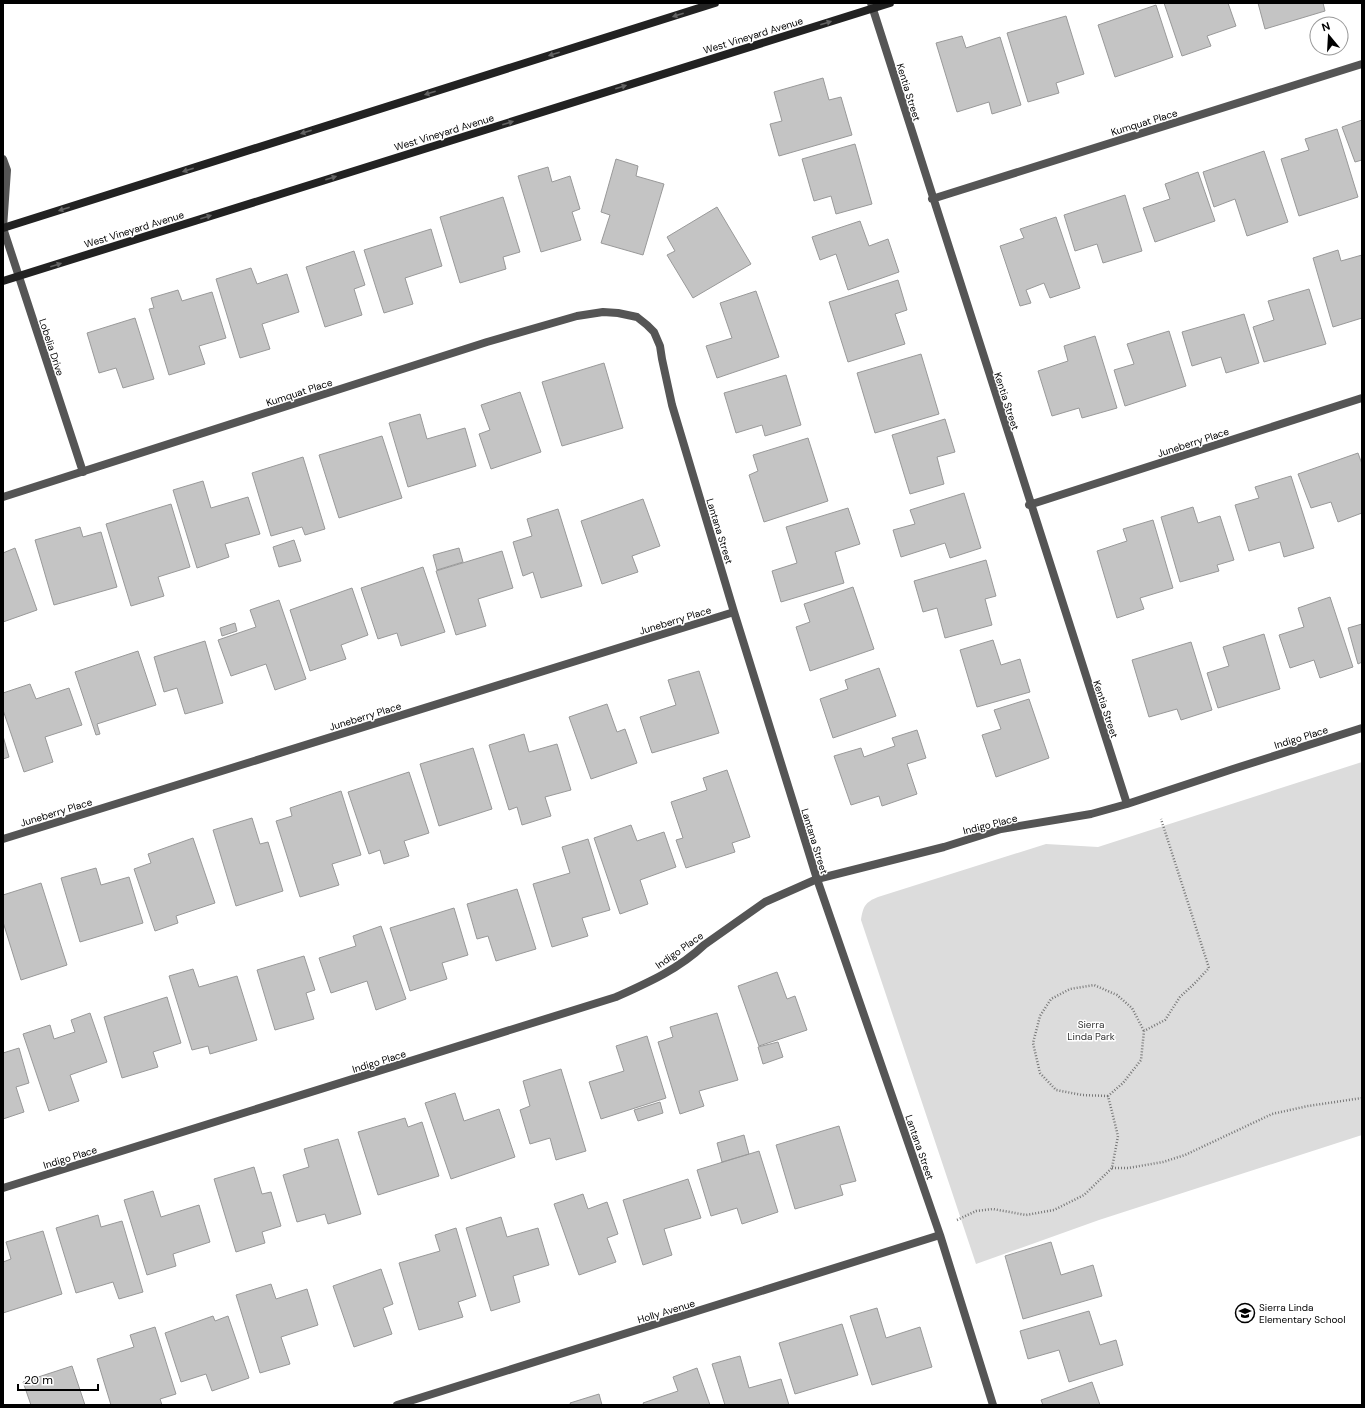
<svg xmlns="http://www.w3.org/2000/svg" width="1365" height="1408" font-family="'DM Sans',sans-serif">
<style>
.green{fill:#dcdcdc}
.building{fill:#c4c4c4;stroke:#999}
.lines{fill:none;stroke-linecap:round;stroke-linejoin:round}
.path{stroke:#777;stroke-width:2.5;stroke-dasharray:1 2;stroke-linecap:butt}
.minor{stroke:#555;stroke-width:8}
.secondary{stroke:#222;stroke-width:8}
.oneway{fill:#646464}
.labels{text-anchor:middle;stroke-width:3;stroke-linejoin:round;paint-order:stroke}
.street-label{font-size:10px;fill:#000;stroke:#fff}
.park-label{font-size:10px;fill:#333;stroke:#fff}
.poi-label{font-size:10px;fill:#000;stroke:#fff;text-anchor:start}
</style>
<rect width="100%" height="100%" fill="#fff"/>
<path class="green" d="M1362,762V1135L1099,1220L976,1264L861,920C863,907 865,902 878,897L1046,844L1098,847Z"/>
<path class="building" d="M1164,3H1228L1236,26L1207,36L1211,46L1182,56Z
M1258,3H1323L1325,11L1265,29Z
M1156,5L1173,57L1115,77L1098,25Z
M1066,16L1084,74L1056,83L1059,93L1028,102L1007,33Z
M962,36L966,48L1000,37L1021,105L992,114L989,102L957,112L936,43Z
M823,78L829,100L841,97L852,135L779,156L770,124L782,121L774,92Z
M1362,120V160L1355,162L1342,127Z
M1337,129L1358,197L1299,216L1281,159L1309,150L1305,139Z
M855,144L872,204L836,214L831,196L814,201L802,159Z
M1264,151L1288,222L1247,236L1235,199L1214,207L1203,172Z
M616,159L638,166L636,176L664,184L643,255L601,243L610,215L601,212Z
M548,167L552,182L570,176L580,209L572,212L581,240L541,252L518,176Z
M1198,172L1215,221L1155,242L1143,208L1170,199L1165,184Z
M1125,195L1142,251L1103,263L1097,244L1075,251L1064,215Z
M503,197L520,252L503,257L506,269L460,283L440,217Z
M717,207L751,264L693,298L667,255L675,251L667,237Z
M1056,217L1080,288L1050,298L1044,283L1026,290L1031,303L1020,306L1000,246L1024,238L1020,229Z
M860,221L869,246L888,239L899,272L848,290L836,254L820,260L812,237Z
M431,229L442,266L405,278L413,304L384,313L364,250Z
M1338,250L1341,261L1362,255V318L1333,327L1313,258Z
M354,251L365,285L354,289L362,315L325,327L306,267Z
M251,268L257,284L287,274L299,312L262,324L270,349L240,358L216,279Z
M898,280L907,310L895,314L905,344L848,362L829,302Z
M1309,289L1326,344L1264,362L1253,327L1274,320L1268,301Z
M178,290L182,301L212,292L226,338L199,346L205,364L169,375L149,309L154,308L151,298Z
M756,291L779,357L717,378L706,346L732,338L720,303Z
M1244,314L1259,363L1226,373L1221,357L1192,366L1182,332Z
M135,318L154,379L123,388L116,368L99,373L87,333Z
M1169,331L1186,386L1125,406L1114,370L1134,364L1127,344Z
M1095,336L1117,408L1082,418L1079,408L1052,416L1038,371L1068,361L1064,346Z
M921,354L939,414L875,433L857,373Z
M604,363L623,428L562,446L542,382Z
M786,375L801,425L765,436L762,425L736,433L724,393Z
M520,392L541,452L491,469L479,434L490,430L481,405Z
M420,414L427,439L465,428L476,466L408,487L389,423Z
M945,419L955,452L937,457L944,484L910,494L892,435Z
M382,436L402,498L339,518L319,455Z
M808,438L828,501L764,522L749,475L758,471L753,455Z
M1358,453L1362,464V513L1338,522L1331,502L1311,508L1298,474Z
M303,457L325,529L305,535L302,527L271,536L252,473Z
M1291,476L1314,548L1284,557L1280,542L1249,551L1235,505L1259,498L1255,487Z
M203,481L211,508L248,497L260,534L225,544L229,557L197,568L173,490Z
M964,493L981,548L950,558L945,543L901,557L893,530L915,524L910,510Z
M643,499L660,546L632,556L638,572L602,584L581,521Z
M171,504L190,567L158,577L164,596L131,606L106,524Z
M1193,507L1198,523L1220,516L1234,560L1217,565L1219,571L1180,582L1161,517Z
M848,508L860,544L835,552L844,583L781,602L772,571L797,563L786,527Z
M558,509L582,586L541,598L533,572L523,576L513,542L532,536L527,519Z
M1153,520L1173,588L1140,598L1144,609L1117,618L1097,551L1127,541L1123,529Z
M80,527L83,537L101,532L117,587L54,605L35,540Z
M294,540L301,561L279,567L273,547Z
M15,548L37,610L3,622V553Z
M459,548L463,562L437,570L433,555Z
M502,551L513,588L478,599L486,626L456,635L436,571Z
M986,560L996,596L985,599L992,625L945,638L937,608L923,612L914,581Z
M423,567L445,632L401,646L397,633L378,639L361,588Z
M853,587L874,649L810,671L796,627L810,622L804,604Z
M352,588L368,635L341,645L346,659L310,671L290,610Z
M1330,597L1353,667L1320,678L1314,660L1290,668L1279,635L1304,627L1298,608Z
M279,600L306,679L275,690L266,664L231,676L218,640L256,627L250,610Z
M235,623L237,631L222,636L220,628Z
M1362,624V662L1358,664L1348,628Z
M1264,634L1280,689L1218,708L1207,673L1229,666L1223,647Z
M993,640L1001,665L1020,659L1030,692L977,707L960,650Z
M205,641L223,703L185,714L177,688L164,692L154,657Z
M1191,642L1212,710L1181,720L1177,709L1149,717L1132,660Z
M138,651L156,705L97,724L100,734L96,735L75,672Z
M879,668L896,716L833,738L820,699L848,689L845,680Z
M699,671L719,733L652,753L640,717L676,705L668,680Z
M30,684L36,699L69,688L82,725L45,737L53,762L24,772L3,710V693Z
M1029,699L1049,758L996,777L982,735L1001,729L994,710Z
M607,704L617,732L625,729L637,763L591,779L569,717Z
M917,730L926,758L907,764L917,794L882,806L879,796L851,805L834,756L861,748L864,757L895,746L892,738Z
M524,734L529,752L557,744L571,790L545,797L551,816L522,825L517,807L509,810L489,745Z
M3,736L9,757L3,759Z
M473,748L492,809L439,826L420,764Z
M727,770L750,837L732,843L735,852L686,868L676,840L683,838L671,802L707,790L703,778Z
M409,772L429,833L404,841L409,856L384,864L380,850L369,854L348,792Z
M341,791L361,855L332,864L339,885L300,897L276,821L292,816L290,808Z
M252,818L260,844L268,842L283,891L236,906L213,830Z
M631,825L637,841L664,832L676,867L640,880L648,904L620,914L594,838Z
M193,838L215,903L176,916L178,923L155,931L134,869L151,863L148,854Z
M588,839L610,910L582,918L588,936L552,947L533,884L570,873L562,847Z
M96,868L101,885L129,877L143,923L80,942L61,878Z
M41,883L67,965L21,980L3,922V895Z
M517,889L536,949L496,961L488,936L477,939L467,904Z
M454,908L468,955L442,963L447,979L410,991L390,928Z
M381,926L406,999L376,1010L367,981L331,993L319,958L356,946L353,936Z
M304,956L315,990L306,993L314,1019L275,1030L257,970Z
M193,969L199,987L237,976L257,1040L210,1054L208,1046L192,1050L169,976Z
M777,972L787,999L795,996L807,1030L759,1046L738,986Z
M167,997L181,1043L153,1052L158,1067L122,1078L104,1017Z
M90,1013L107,1062L70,1075L79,1101L49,1111L23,1034L50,1025L54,1039L75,1032L71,1020Z
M717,1013L738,1080L699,1091L704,1106L680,1114L658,1042L673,1037L670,1027Z
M647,1036L666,1098L601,1119L589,1082L624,1071L616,1046Z
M778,1042L783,1057L763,1064L758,1047Z
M19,1048L29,1083L16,1087L24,1112L3,1119V1053Z
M561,1069L586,1151L556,1160L550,1138L530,1144L520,1110L530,1106L523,1081Z
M455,1093L464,1121L499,1109L515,1157L451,1179L425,1103Z
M660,1102L663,1113L638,1121L634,1110Z
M405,1118L408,1127L422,1122L439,1176L378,1195L358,1132Z
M839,1126L856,1181L840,1185L843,1195L795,1209L776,1145Z
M744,1135L749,1154L722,1162L717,1143Z
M338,1139L361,1214L328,1224L325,1214L297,1222L283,1175L309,1167L304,1149Z
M759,1151L778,1212L742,1224L737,1208L711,1216L697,1170Z
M254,1167L262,1194L271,1192L281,1226L262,1232L265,1243L236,1252L214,1179Z
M688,1179L701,1218L664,1229L672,1255L643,1265L623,1200Z
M153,1191L161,1217L199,1205L210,1242L173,1254L176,1266L147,1275L124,1200Z
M583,1194L588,1209L607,1202L618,1234L607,1238L616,1262L579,1275L554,1204Z
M98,1215L101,1227L122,1221L143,1292L119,1299L113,1282L76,1293L56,1228Z
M501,1217L507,1237L538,1228L549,1265L513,1276L520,1302L491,1311L466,1228Z
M456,1228L476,1296L458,1302L463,1317L419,1330L399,1263L440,1251L435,1235Z
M43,1231L62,1294L3,1313V1262L11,1259L6,1242Z
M1051,1242L1061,1275L1093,1265L1102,1296L1023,1319L1005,1256Z
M381,1269L393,1304L383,1308L392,1334L354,1347L333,1286Z
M271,1284L276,1299L307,1289L318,1325L281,1337L290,1364L260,1373L236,1295Z
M877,1308L886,1338L920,1327L932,1367L872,1385L850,1316Z
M1089,1311L1100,1345L1116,1340L1123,1365L1069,1382L1059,1350L1028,1359L1020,1331Z
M213,1316L215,1321L228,1316L249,1378L212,1391L206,1374L181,1382L165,1333Z
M842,1324L858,1375L795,1394L779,1343Z
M155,1327L176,1394L160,1399L162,1405H111L97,1359L134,1347L130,1335Z
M740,1356L749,1388L781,1379L789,1405H725L712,1364Z
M72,1366L85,1405H31L23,1382Z
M697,1368L710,1405H644L643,1403L678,1391L673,1377Z
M1092,1382L1100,1405H1043L1041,1400Z
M599,1394L602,1405H571L570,1403Z"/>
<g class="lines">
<path class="path" d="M1108,1096L1082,1095L1056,1090L1040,1073L1033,1043L1040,1016L1051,999L1070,989L1094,985L1117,995L1132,1008L1144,1031
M1112,1168H1128L1163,1162L1185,1155L1272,1114L1308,1106L1362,1098
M957,1220L976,1211L993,1209L1026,1215L1054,1210L1084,1195L1112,1168L1118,1136L1108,1096L1123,1083L1141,1060L1144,1031L1165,1020L1180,997L1195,983L1209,968L1161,819"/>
<path class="minor" d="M871,3C954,271 1040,538 1127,804
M3,159L7,170L3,228L83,472
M932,199L1362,64
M3,497L487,342L577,316L603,312L618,313L637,317L647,325L654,332L660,346L662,359L672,405L734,612L817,879L940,1235L993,1405
M1029,505L1362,398
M3,839L734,612
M3,1188L616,997C647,983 679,969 704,945L765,902L817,879L944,847L1001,829L1091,814L1127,804L1233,769L1362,728
M397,1405L940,1235"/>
<path class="secondary" d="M3,228L715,3
M3,281L890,3"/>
</g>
<defs><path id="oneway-solid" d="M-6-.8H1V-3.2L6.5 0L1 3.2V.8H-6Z"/></defs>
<g class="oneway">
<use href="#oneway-solid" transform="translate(678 15) rotate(162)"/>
<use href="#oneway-solid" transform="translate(826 23) rotate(-17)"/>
<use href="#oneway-solid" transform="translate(554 54) rotate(162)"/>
<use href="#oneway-solid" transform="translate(621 87) rotate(-17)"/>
<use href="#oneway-solid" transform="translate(430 93) rotate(162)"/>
<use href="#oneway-solid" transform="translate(508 123) rotate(-17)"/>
<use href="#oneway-solid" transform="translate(306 132) rotate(162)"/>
<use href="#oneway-solid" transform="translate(188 170) rotate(163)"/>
<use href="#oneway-solid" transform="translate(331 178) rotate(-17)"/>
<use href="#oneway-solid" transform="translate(64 209) rotate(163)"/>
<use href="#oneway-solid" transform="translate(206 217) rotate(-17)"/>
<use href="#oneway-solid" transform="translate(56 265) rotate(-17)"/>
</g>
<defs>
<symbol id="school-ring" viewBox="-11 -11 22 22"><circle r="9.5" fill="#fff" stroke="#000" stroke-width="1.5"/><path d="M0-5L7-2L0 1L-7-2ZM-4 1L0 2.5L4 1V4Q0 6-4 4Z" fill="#000"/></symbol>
</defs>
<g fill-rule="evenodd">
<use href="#school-ring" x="1234" y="1302" width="22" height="22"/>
</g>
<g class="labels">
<g class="street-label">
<text transform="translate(753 35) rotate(-17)" y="4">West Vineyard Avenue</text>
<text transform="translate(909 92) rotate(73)" y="4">Kentia Street</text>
<text transform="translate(1144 122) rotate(-17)" y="4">Kumquat Place</text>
<text transform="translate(444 132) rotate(-17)" y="4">West Vineyard Avenue</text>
<text transform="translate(134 229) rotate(-17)" y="4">West Vineyard Avenue</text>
<text transform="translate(52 347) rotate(72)" y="4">Lobelia Drive</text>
<text transform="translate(299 392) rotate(-18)" y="4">Kumquat Place</text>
<text transform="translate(1007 401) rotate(72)" y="4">Kentia Street</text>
<text transform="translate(1193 442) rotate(-18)" y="4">Juneberry Place</text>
<text transform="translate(720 531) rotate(73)" y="4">Lantana Street</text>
<text transform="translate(675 620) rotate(-17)" y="4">Juneberry Place</text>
<text transform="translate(1106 709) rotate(72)" y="4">Kentia Street</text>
<text transform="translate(365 716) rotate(-17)" y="4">Juneberry Place</text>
<text transform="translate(1301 737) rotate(-17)" y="4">Indigo Place</text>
<text transform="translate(56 812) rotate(-17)" y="4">Juneberry Place</text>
<text transform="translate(990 824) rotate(-14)" y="4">Indigo Place</text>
<text transform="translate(815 841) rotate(73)" y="4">Lantana Street</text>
<text transform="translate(679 950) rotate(-35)" y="4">Indigo Place</text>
<text transform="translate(379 1061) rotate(-17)" y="4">Indigo Place</text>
<text transform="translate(920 1147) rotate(71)" y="4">Lantana Street</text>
<text transform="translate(70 1157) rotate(-17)" y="4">Indigo Place</text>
<text transform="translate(666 1311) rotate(-17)" y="4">Holly Avenue</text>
</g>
<g class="park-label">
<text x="1091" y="1028">Sierra<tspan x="1091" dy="12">Linda Park</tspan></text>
</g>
<g class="poi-label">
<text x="1259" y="1311">Sierra Linda<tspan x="1259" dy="12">Elementary School</tspan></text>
</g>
</g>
<rect width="1365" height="1408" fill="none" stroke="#000000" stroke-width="8"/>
<g transform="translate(1329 36) rotate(342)"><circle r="19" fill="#ffffff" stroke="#999999"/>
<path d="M0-3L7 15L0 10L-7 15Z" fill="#000000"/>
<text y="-6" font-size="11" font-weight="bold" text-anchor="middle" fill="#000000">N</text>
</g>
<path d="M18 1384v6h80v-6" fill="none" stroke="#000000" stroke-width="2"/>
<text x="24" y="1384" font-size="12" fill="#000000" stroke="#ffffff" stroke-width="3" paint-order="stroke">20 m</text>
</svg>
